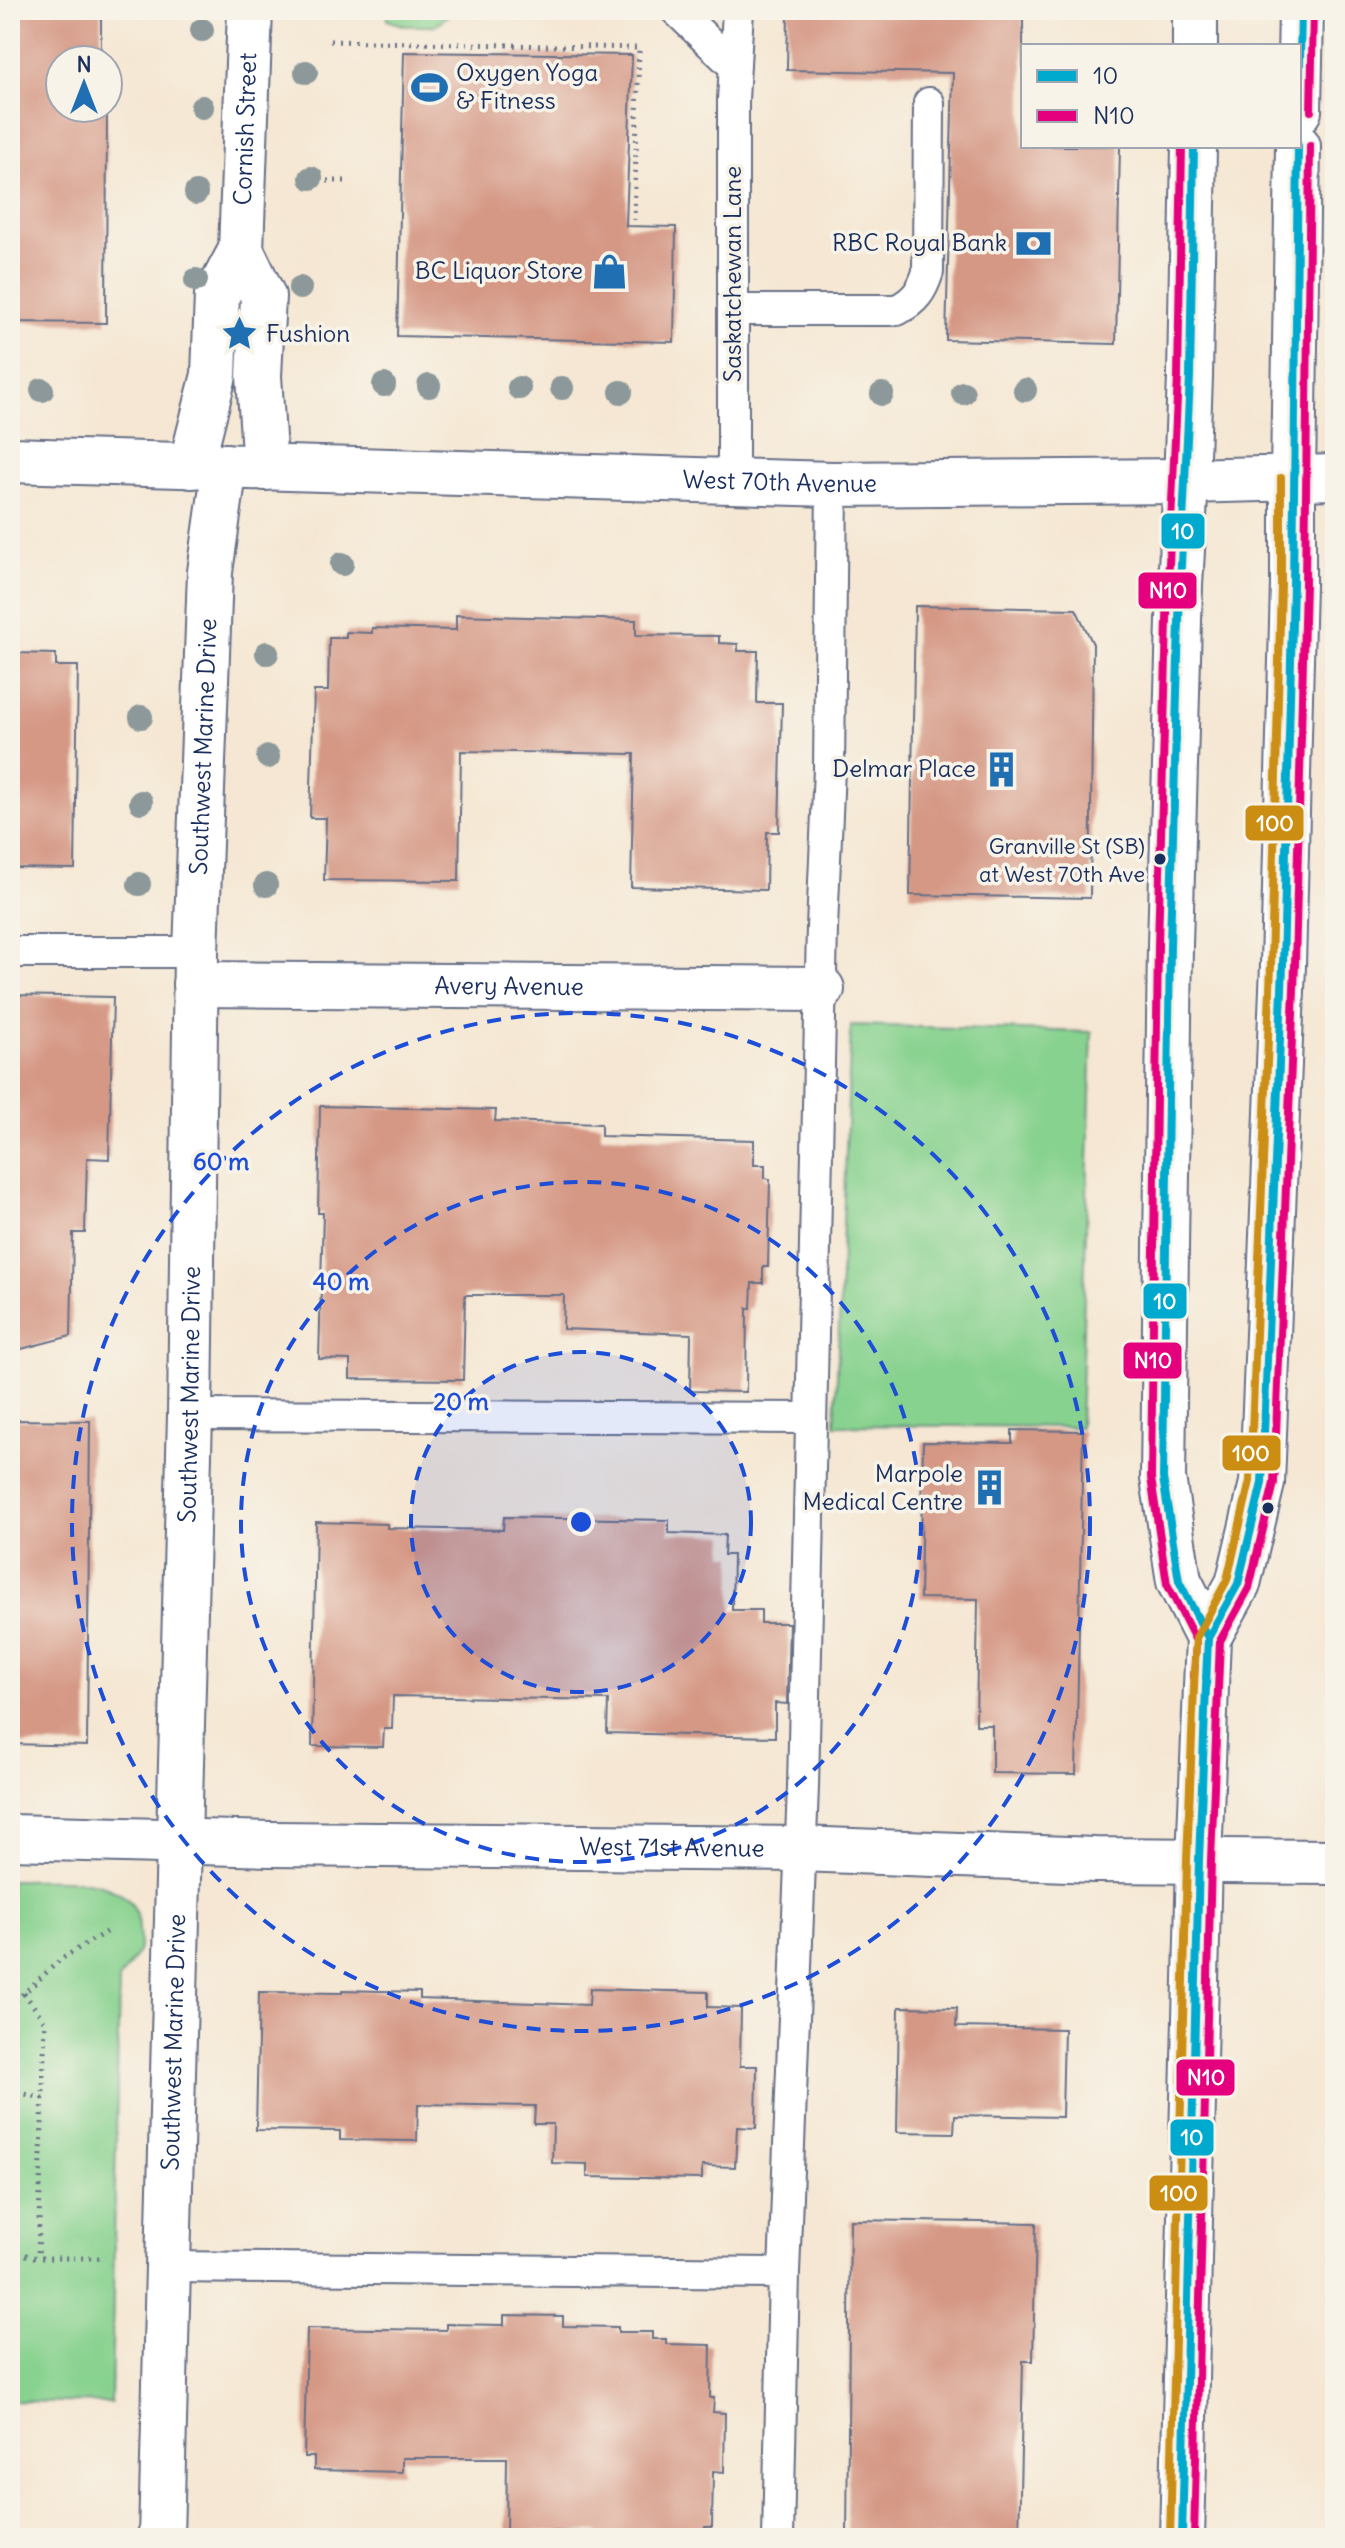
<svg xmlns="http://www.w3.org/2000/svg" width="1345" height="2548" font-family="Delius,sans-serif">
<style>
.green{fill:#88d28f;stroke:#528076;stroke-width:2}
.building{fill:#d59885}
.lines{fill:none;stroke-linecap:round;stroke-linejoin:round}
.lane-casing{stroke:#676f87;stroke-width:34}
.street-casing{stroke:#676f87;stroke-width:48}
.secondary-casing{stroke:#676f87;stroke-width:48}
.primary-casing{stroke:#676f87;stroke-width:48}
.highway-casing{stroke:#676f87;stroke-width:48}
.path{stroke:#676f87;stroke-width:5;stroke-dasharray:2 6;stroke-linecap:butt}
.lane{stroke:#fff;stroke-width:30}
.street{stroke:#fff;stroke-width:44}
.secondary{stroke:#fff;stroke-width:44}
.primary{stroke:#fff;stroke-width:44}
.highway{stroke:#fff;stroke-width:44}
.bus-1-casing{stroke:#f7f3e8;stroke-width:14}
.bus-2-casing{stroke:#f7f3e8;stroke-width:14}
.bus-3-casing{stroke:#f7f3e8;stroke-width:14}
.bus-1{stroke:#00a9ce;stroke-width:8}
.bus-2{stroke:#e5007d;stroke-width:8}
.bus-3{stroke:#cb8e13;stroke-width:8}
.tree{fill:#8c9899}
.ring{fill:none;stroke:#1d4ed8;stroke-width:4;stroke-dasharray:14 10}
.bus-dot{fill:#1b2f5e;stroke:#f7f3e8;stroke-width:3}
.labels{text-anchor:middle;stroke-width:7;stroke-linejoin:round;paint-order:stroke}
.bus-label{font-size:22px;fill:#1b2f5e;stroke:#f7f3e8;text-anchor:end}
.poi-label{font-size:24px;fill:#1b2f5e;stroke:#f7f3e8;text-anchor:end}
.street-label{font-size:24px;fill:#1b2f5e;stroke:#f7f3e8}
.centre{fill:#1d4ed8;stroke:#f7f3e8;stroke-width:4}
.ring-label{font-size:24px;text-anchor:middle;font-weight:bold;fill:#1d4ed8;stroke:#f7f3e8;stroke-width:7;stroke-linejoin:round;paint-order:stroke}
.line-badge{stroke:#f7f3e8;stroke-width:3}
.badge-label{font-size:22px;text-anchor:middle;font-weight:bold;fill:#fff}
</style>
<rect width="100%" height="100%" fill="#f7f3e8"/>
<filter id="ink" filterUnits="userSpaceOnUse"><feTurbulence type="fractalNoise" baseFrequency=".0125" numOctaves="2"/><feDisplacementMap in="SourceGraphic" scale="16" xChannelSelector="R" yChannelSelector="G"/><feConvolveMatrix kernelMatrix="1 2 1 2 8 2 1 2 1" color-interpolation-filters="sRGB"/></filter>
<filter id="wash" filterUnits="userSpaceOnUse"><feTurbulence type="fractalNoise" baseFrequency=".006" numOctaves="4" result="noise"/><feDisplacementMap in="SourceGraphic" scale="32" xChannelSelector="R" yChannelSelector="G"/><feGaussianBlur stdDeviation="1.8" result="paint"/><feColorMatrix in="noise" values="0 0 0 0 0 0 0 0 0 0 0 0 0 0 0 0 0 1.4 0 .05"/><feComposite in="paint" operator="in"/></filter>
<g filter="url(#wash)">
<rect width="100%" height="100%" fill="#f5e7d3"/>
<path class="green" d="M389,10H454L435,26H406L387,20Z
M851,1025L1092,1032L1080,1427L835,1425Z
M10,1880C51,1881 138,1869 139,1929C139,1934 141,1942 139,1948C137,1959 125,1969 119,1979L111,2403L10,2401Z"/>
<g id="blocks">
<path class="building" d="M10,10H101V60H60V108H107L106,323L10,322Z
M788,10H1023V146H1120L1116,344L946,340L953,73L787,70Z
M404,52L632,55L626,226L676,227L674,342L397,336Z
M915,606L1076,609L1093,644L1090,898L910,895Z
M456,615L636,620V635L719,636V643L738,644V651H758L757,703H782L779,832H767L766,890L631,887L634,754L461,751L459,881L324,880L326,818H310L314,691H328L329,638H346V632L372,633V628L456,630Z
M10,653L56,654V666H78L75,869L10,868Z
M10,995L113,997L109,1159L87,1158L85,1233H73L71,1336L10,1352Z
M320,1106L496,1110L495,1121L601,1124V1136L754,1140V1165H765V1178L770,1179L768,1267H763V1283H752L751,1308H747L746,1392L690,1391L691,1334L563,1329L564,1295H465L463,1380L350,1379V1360L319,1359L323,1213H318Z
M10,1420L90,1421L87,1746L10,1744Z
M1012,1430L1083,1431L1076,1774L992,1773V1725H976L978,1599L920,1598L923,1442L1012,1443Z
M504,1517L669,1520V1533L725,1535L724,1555H733L732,1610H761V1623H789L787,1704L775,1703V1737L607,1733L608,1700L393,1696L392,1729H384L383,1747L312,1746L316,1522L387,1524V1528L503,1530Z
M590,1989L708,1992V2007L741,2008L740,2066H757L756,2128L737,2127L735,2167L702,2166V2179L587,2177V2164L552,2163L553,2124H534L535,2106L418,2104L417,2141L340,2140V2131L256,2130L259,1992L342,1993V1990L420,1992V1999L589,2005Z
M899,2007L957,2008L956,2027L1064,2029L1062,2117L955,2115L954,2133L897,2132Z
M850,2220L1036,2223L1033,2361H1023L1019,2538H847Z
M504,2315L563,2316V2326L618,2327V2332H652V2339H666V2344L711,2345L710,2398H714L713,2412L725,2413L724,2472L713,2471L712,2527H705V2535L648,2534V2538H598V2532L506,2531L507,2458H402V2472L314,2470V2457H304L307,2328L446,2330V2324L504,2325Z"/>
</g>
</g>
<g filter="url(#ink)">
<use href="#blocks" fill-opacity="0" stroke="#676f87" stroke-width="2"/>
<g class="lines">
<defs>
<path id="lane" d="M676,10L735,67
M733,310H897C915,301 922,291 928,272L929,103
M733,481V100L738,10
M10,952H196
M190,1415L811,1418
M169,2267L784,2273
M778,2538L784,2273L803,1787L822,927L829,769L832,484"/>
<g id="street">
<path d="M241,250L263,296L259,376L265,468"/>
<path id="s1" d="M191,466L214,375L217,295L241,250L250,10"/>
<path id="s2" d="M195,984L822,989"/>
<path id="s3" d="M10,1837L270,1844L799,1849L1095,1860L1335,1862"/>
</g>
<g id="secondary">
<path id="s4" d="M10,460L832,484L1186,481"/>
<path id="s5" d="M161,2538L190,1415L196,952L210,572L225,466"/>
</g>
<path id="primary" d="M1186,481L1180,585L1170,945L1163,1478L1179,1581L1208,1638
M1182,2538L1199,1860L1208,1638L1238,1584L1262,1483L1283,965L1293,584V478"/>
<path id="highway" d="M1195,46V10
M1299,111L1301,10
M1194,146L1190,377L1186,481L1335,477
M1293,478L1298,146"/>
</defs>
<use href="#lane" class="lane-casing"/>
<use href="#street" class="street-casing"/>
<use href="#secondary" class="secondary-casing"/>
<use href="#primary" class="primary-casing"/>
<use href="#highway" class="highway-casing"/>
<path class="path" d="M330,41L639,48L634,220
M327,181H351
M24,1993L45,2022L38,2258
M10,2006L61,1959L106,1932
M10,2091L43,2098
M10,2251L38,2258H100"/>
<use href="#lane" class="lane"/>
<use href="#street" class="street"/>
<use href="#secondary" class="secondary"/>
<use href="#primary" class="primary"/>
<use href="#highway" class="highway"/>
<defs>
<path id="bus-1" d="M1299,111L1301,10
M1194,146L1190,377L1180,585L1170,945L1163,1478L1179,1581L1208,1638L1206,1678
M1182,2538L1199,1860L1208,1638L1238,1584L1262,1483L1283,965L1293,584L1298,146"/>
<path id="bus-2" d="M1311,111L1313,10
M1182,146L1178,377L1168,585L1158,945L1151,1478L1167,1584L1196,1641L1194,1677
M1194,2538L1211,1860L1220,1641L1249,1588L1274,1483L1295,965L1305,584L1310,146"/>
<path id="bus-3" d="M1170,2538L1187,1860L1196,1638L1227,1580L1250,1481L1271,965L1281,584V478"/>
</defs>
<use href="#bus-1" class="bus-1-casing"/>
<use href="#bus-2" class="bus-2-casing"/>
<use href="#bus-3" class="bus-3-casing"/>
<use href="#bus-1" class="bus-1"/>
<use href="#bus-2" class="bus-2"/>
<use href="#bus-3" class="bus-3"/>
</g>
<g class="tree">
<circle cx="202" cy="30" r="12"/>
<circle cx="306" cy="72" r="12"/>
<circle cx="202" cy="107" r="12"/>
<circle cx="311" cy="178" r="12"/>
<circle cx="196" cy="193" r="12"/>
<circle cx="196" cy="280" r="12"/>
<circle cx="300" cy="288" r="12"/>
<circle cx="384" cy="385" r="12"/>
<circle cx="429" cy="386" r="12"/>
<circle cx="519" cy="388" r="12"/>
<circle cx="562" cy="388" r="12"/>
<circle cx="42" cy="390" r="12"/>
<circle cx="1025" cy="390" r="12"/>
<circle cx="621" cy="392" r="12"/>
<circle cx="963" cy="393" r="12"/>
<circle cx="882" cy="394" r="12"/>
<circle cx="342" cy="564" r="12"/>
<circle cx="267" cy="653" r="12"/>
<circle cx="141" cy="717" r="12"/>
<circle cx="268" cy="757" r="12"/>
<circle cx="141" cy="802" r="12"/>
<circle cx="139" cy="884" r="12"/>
<circle cx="266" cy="885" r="12"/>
</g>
</g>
<circle cx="581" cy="1522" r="170" fill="#1d4ed8" fill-opacity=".12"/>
<g class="ring">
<circle cx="581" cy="1522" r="170"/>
<circle cx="581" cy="1522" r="340"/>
<circle cx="581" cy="1522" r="509"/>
</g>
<defs>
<symbol id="stadium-bare" viewBox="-9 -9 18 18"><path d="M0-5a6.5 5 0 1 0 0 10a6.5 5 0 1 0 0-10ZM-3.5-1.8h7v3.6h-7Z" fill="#1f6fb2" stroke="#f7f3e8" stroke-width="2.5" paint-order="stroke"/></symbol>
<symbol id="bank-bare" viewBox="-9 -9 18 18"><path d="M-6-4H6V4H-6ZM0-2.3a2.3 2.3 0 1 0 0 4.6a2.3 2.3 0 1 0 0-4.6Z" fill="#1f6fb2" stroke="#f7f3e8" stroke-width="2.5" paint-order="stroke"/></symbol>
<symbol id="shop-bare" viewBox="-9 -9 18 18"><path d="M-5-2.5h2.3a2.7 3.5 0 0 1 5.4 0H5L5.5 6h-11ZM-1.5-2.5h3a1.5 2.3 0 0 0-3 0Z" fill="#1f6fb2" stroke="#f7f3e8" stroke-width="2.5" paint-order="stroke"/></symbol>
<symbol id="sight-bare" viewBox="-9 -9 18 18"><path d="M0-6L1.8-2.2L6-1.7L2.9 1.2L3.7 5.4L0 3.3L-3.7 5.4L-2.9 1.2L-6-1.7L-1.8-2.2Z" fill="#1f6fb2" stroke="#f7f3e8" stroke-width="2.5" paint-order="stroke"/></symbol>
<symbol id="building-bare" viewBox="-9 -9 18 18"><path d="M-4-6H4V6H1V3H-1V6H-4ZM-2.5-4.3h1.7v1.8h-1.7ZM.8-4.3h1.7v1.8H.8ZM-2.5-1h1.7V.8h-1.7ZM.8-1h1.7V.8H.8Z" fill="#1f6fb2" stroke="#f7f3e8" stroke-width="2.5" paint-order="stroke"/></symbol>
</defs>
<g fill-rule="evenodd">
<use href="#stadium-bare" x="404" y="62" width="51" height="51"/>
<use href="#bank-bare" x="1008" y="218" width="51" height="51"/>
<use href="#shop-bare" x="584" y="246" width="51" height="51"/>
<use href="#sight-bare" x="214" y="308" width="51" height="51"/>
<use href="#building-bare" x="976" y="744" width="51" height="51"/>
<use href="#building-bare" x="964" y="1462" width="51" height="51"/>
</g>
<g class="bus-dot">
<circle cx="1160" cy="859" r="7"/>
<circle cx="1268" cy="1508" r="7"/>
</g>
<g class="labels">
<g class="bus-label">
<text x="1145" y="854">Granville St (SB)<tspan x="1145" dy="28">at West 70th Ave</tspan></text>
</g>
<g class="poi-label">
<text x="456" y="81" text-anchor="start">Oxygen Yoga<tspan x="456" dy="28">&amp; Fitness</tspan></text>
<text x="1007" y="251">RBC Royal Bank</text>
<text x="583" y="279">BC Liquor Store</text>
<text x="266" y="342" text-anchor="start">Fushion</text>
<text x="976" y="777">Delmar Place</text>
<text x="963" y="1482">Marpole<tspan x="963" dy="28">Medical Centre</tspan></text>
</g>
<g class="street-label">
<text dy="8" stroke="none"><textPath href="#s1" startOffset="346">Cornish Street</textPath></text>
<text transform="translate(733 274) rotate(-90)" y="8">Saskatchewan Lane</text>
<text dy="8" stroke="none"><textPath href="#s4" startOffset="770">West 70th Avenue</textPath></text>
<text dy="8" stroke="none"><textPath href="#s5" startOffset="1792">Southwest Marine Drive</textPath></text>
<text dy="8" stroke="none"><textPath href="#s2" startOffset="314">Avery Avenue</textPath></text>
<text dy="8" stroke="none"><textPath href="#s5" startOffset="1144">Southwest Marine Drive</textPath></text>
<text dy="8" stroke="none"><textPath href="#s3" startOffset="662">West 71st Avenue</textPath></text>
<text dy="8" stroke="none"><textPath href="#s5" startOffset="496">Southwest Marine Drive</textPath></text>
</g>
</g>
<circle cx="581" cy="1522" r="12" class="centre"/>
<g class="ring-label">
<text x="221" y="1170">60 m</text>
<text x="341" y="1290">40 m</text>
<text x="461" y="1410">20 m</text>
</g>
<g class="line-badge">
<rect x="1160" y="512" width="46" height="38" rx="8" fill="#00a9ce"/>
<rect x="1137" y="571" width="61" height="39" rx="8" fill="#e5007d"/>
<rect x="1244" y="804" width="61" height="38" rx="8" fill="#cb8e13"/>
<rect x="1142" y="1282" width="46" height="38" rx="8" fill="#00a9ce"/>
<rect x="1122" y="1341" width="61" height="39" rx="8" fill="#e5007d"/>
<rect x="1221" y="1434" width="61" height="38" rx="8" fill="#cb8e13"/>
<rect x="1175" y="2058" width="61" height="39" rx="8" fill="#e5007d"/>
<rect x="1169" y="2118" width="46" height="39" rx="8" fill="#00a9ce"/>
<rect x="1148" y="2174" width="61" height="38" rx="8" fill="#cb8e13"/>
</g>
<g class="badge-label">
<text x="1183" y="539">10</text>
<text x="1168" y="598">N10</text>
<text x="1275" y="831">100</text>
<text x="1165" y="1309">10</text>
<text x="1153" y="1368">N10</text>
<text x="1251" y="1461">100</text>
<text x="1206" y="2085">N10</text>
<text x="1192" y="2145">10</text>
<text x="1179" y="2201">100</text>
</g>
<rect width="1345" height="2548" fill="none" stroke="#f7f3e8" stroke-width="40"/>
<rect x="1021" y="44" width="280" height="104" fill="#f7f3e8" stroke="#9fa5b1" stroke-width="2"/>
<rect x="1037" y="70" width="40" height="12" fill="#00a9ce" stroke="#9fa5b1" stroke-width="2"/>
<text x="1093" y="84" font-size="24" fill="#1b2f5e">10</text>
<rect x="1037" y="110" width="40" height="12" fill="#e5007d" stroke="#9fa5b1" stroke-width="2"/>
<text x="1093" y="124" font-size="24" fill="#1b2f5e">N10</text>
<g transform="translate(84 84)"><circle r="38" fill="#f7f3e8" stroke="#9fa5b1" stroke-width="2"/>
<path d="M0-6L14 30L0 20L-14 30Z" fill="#1f6fb2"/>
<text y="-12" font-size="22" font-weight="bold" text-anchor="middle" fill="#1b2f5e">N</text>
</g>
</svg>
